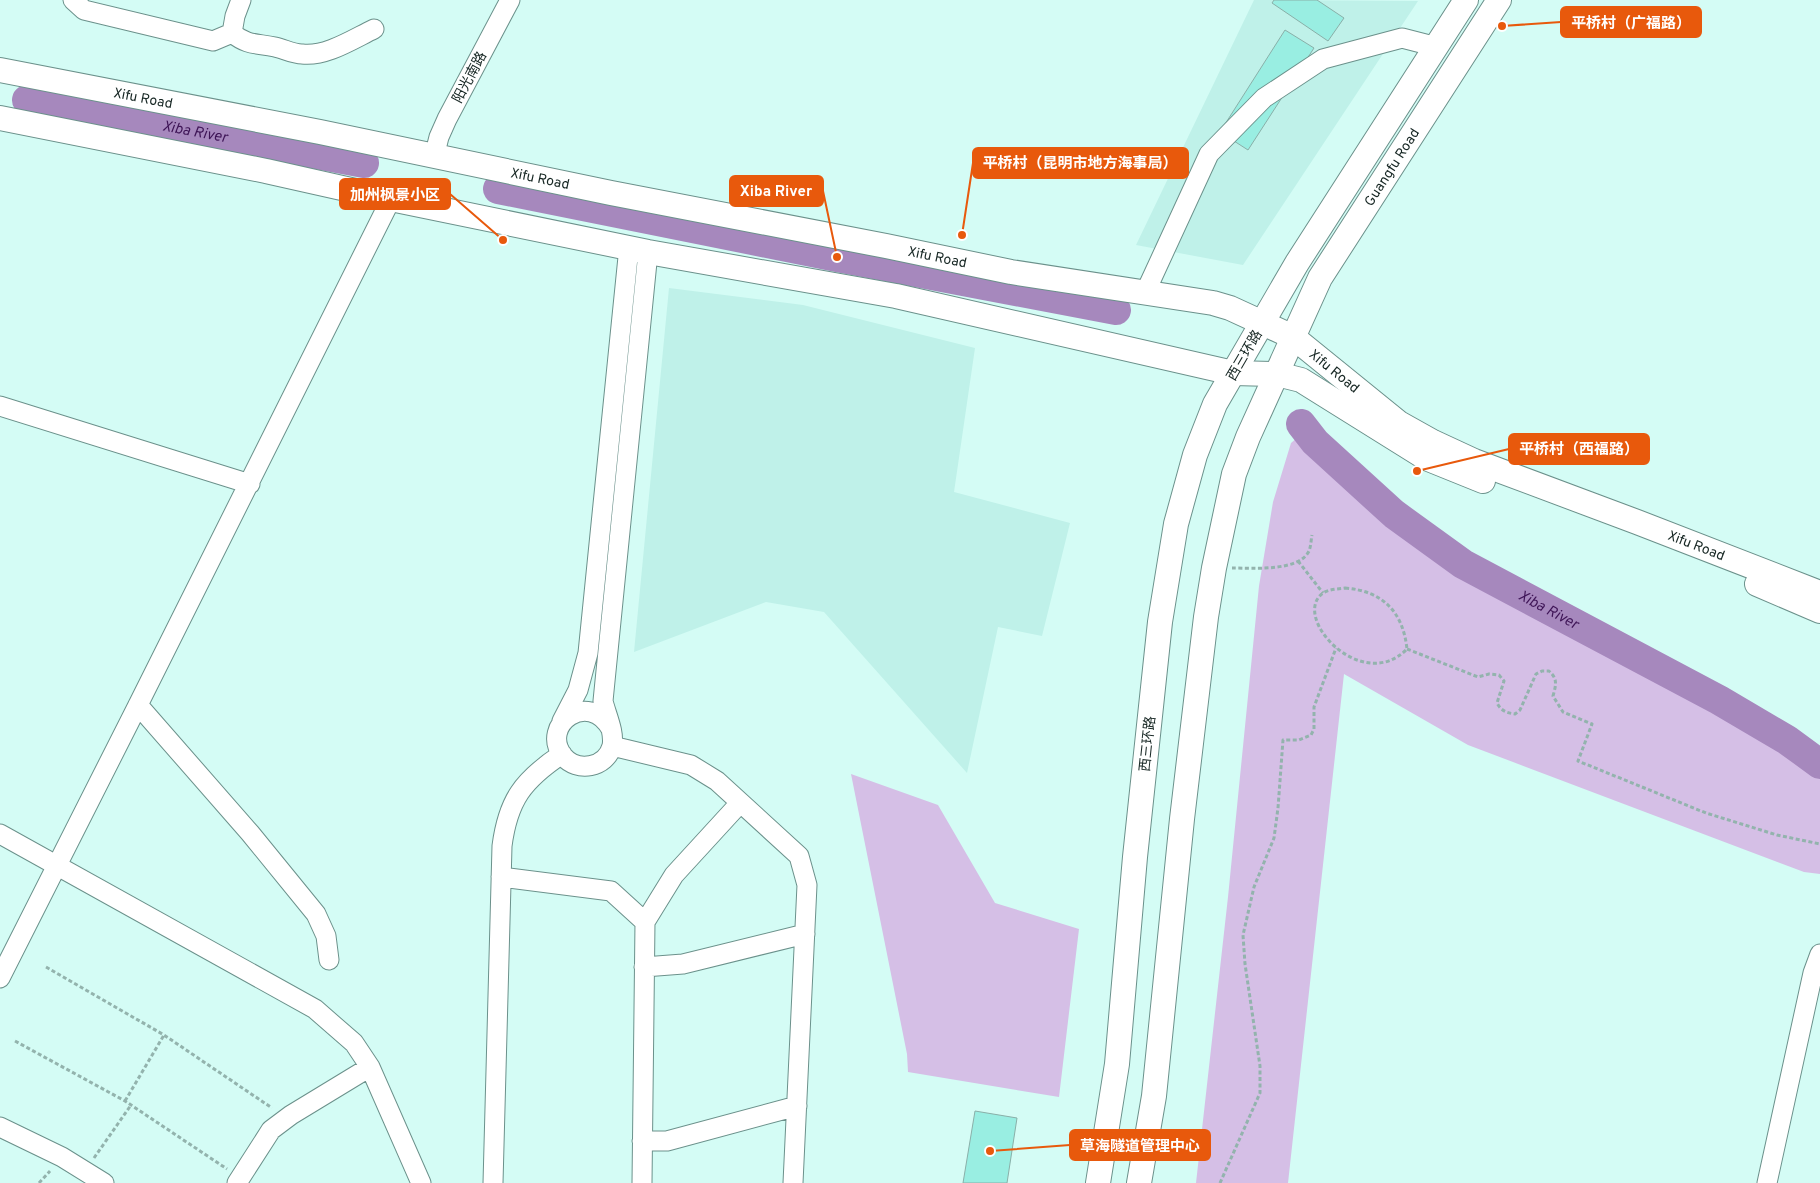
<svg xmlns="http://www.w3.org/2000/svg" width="1820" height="1183" font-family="Overpass,'Noto Sans SC',sans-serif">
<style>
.built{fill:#bff1e9}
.green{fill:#d5bfe6}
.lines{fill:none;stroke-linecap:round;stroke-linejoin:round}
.river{stroke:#a688bd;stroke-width:30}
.building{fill:#99eee2;stroke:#89afa8}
.minor-casing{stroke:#6b918b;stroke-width:21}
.major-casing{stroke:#6b918b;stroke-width:26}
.path{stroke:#93b3ad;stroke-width:3;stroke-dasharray:4 2.5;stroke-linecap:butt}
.minor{stroke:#fff;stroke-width:19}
.major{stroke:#fff;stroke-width:24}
.labels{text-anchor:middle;stroke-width:4.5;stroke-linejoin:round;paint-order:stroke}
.street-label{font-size:14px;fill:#172724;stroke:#fff}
.water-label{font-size:15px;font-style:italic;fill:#3e1456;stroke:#fff}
.leader{fill:none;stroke:#e8590c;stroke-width:2}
.callout-dot{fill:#e8590c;stroke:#fff;stroke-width:2}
.callout{fill:#e8590c;stroke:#e8590c;stroke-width:2}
.callout-label{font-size:15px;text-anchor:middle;font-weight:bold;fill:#fff}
</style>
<rect width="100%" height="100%" fill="#d4fcf5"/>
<path class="built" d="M1254,0L1418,1L1243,265L1136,245Z
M669,288L803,305L975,348L954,492L1070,523L1042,636L998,627L967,773L824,612L766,602L634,652Z"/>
<path class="green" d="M1298,437L1382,519L1453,570L1715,707L1784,751L1820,777V874L1804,872L1468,745L1344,674L1288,1183H1196L1228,897L1259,586L1273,502L1291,443Z
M851,774L938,805L995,903L1079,929L1059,1097L908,1072L907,1054Z"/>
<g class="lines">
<g class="river">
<path id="s1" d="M27,100L364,163"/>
<path d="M498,189L837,257L1116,310"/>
<path id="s2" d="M1301,424L1315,442L1394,514L1463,564L1719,700L1787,740L1820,764"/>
</g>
</g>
<path class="building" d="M1274,0H1317L1344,18L1328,41L1272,3Z
M1285,30L1314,48L1248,150L1220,132Z
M975,1111L1017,1118L1007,1183H963Z"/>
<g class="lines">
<defs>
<path id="minor" d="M73,0L84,10L213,41L232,33
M241,0L235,16L232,33C248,46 257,43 275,47C284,49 293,54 302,54C326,57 353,39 374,29
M434,157L439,137L447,119L510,0
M1145,293L1209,154L1264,98L1323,59L1402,38L1437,47
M0,406L250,484
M138,705L250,833L316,914L326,936L329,960
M562,721L578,690L588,653L629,247
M611,729C589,689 539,725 563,756C577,773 606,768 612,746C615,732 606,714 603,701L648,252
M612,746L691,765L717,781L799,856L807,885L793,1183
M0,834L315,1009L354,1043L370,1067L421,1183
M501,877L611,891L645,922
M644,967L683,964L805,934
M0,978L138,705L391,199
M0,1127L62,1157L104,1183
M642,1141H667L797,1106
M237,1183L271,1130L291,1115L370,1067
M493,1183L502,846C508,800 523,780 562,754
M642,1183L645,922L674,875L740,803
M1767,1183L1813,973L1820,954"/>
<g id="major">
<path id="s3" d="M0,70L320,132L611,193L886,246L1011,272L1213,303L1230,308L1293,337L1399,423L1433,442L1474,461L1637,522L1820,593"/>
<path d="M0,118L266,171L391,199L648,252L896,296L1233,373L1277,374L1301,380L1426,458L1483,481"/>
<path d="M1757,584L1820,611"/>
<path d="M1098,1183L1117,1064L1135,857L1160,622L1176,524L1195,455L1215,404L1297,263L1466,0"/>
<path id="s4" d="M1139,1183L1154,1096L1182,819L1206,617L1214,568L1234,474L1248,437L1320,278L1499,0"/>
</g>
</defs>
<use href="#minor" class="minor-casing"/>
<use href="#major" class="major-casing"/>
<path class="path" d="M1298,561L1323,593
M1232,568C1252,568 1299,572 1309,551C1311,546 1311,540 1312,535
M1345,588C1383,591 1403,612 1407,649C1362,695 1290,617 1323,593C1329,589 1339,589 1345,588Z
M1407,649L1478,677L1489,674L1499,675L1504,681L1497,703C1501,711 1507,713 1515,714L1520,710L1536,674L1542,671H1549C1558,679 1556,685 1553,696L1563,712L1592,724L1578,761L1706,813L1777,835L1820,844
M46,967L164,1035L272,1108
M15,1041L125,1101L227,1169
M125,1101L164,1035
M94,1158L131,1105
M39,1183L50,1171
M1220,1183L1260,1093V1066L1245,964L1243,935L1254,887L1274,838L1278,808L1283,740H1299L1311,735L1314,729V707L1336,648"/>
<use href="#minor" class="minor"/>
<use href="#major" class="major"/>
</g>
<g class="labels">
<g class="street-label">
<text transform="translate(469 77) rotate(-62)" y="5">阳光南路</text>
<text dy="5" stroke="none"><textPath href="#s3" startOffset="146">Xifu Road</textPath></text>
<text dy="5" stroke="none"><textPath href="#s4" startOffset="1062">Guangfu Road</textPath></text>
<text dy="5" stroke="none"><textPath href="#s3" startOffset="551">Xifu Road</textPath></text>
<text dy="5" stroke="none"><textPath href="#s3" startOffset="956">Xifu Road</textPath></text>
<text transform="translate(1244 355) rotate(-60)" y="5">西三环路</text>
<text dy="5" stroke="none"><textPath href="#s3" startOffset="1376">Xifu Road</textPath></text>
<text dy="5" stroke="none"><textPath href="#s3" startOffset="1781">Xifu Road</textPath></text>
<text transform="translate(1147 744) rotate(-84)" y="5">西三环路</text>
</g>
<g class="water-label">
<text dy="5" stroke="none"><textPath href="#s1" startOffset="171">Xiba River</textPath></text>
<text dy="5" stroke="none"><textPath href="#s2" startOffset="312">Xiba River</textPath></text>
</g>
</g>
<path class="leader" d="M1502 26L1561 22M962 235L973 163M837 257L823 191M503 240L450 194M1417 471L1509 449M990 1151L1070 1145"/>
<g class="callout-dot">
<circle cx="1502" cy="26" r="5"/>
<circle cx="962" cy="235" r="5"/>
<circle cx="837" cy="257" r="5"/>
<circle cx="503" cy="240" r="5"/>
<circle cx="1417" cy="471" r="5"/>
<circle cx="990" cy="1151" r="5"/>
</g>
<g class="callout">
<rect x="1561" y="7" width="140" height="30" rx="5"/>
<rect x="973" y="148" width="215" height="30" rx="5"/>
<rect x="730" y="176" width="93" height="30" rx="5"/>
<rect x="340" y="179" width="110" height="30" rx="5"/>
<rect x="1509" y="434" width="140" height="30" rx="5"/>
<rect x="1070" y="1130" width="140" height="30" rx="5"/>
</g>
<g class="callout-label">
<text x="1631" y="28">平桥村（广福路）</text>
<text x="1080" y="168">平桥村（昆明市地方海事局）</text>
<text x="776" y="196">Xiba River</text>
<text x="395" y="200">加州枫景小区</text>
<text x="1579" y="454">平桥村（西福路）</text>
<text x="1140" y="1151">草海隧道管理中心</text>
</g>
</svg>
